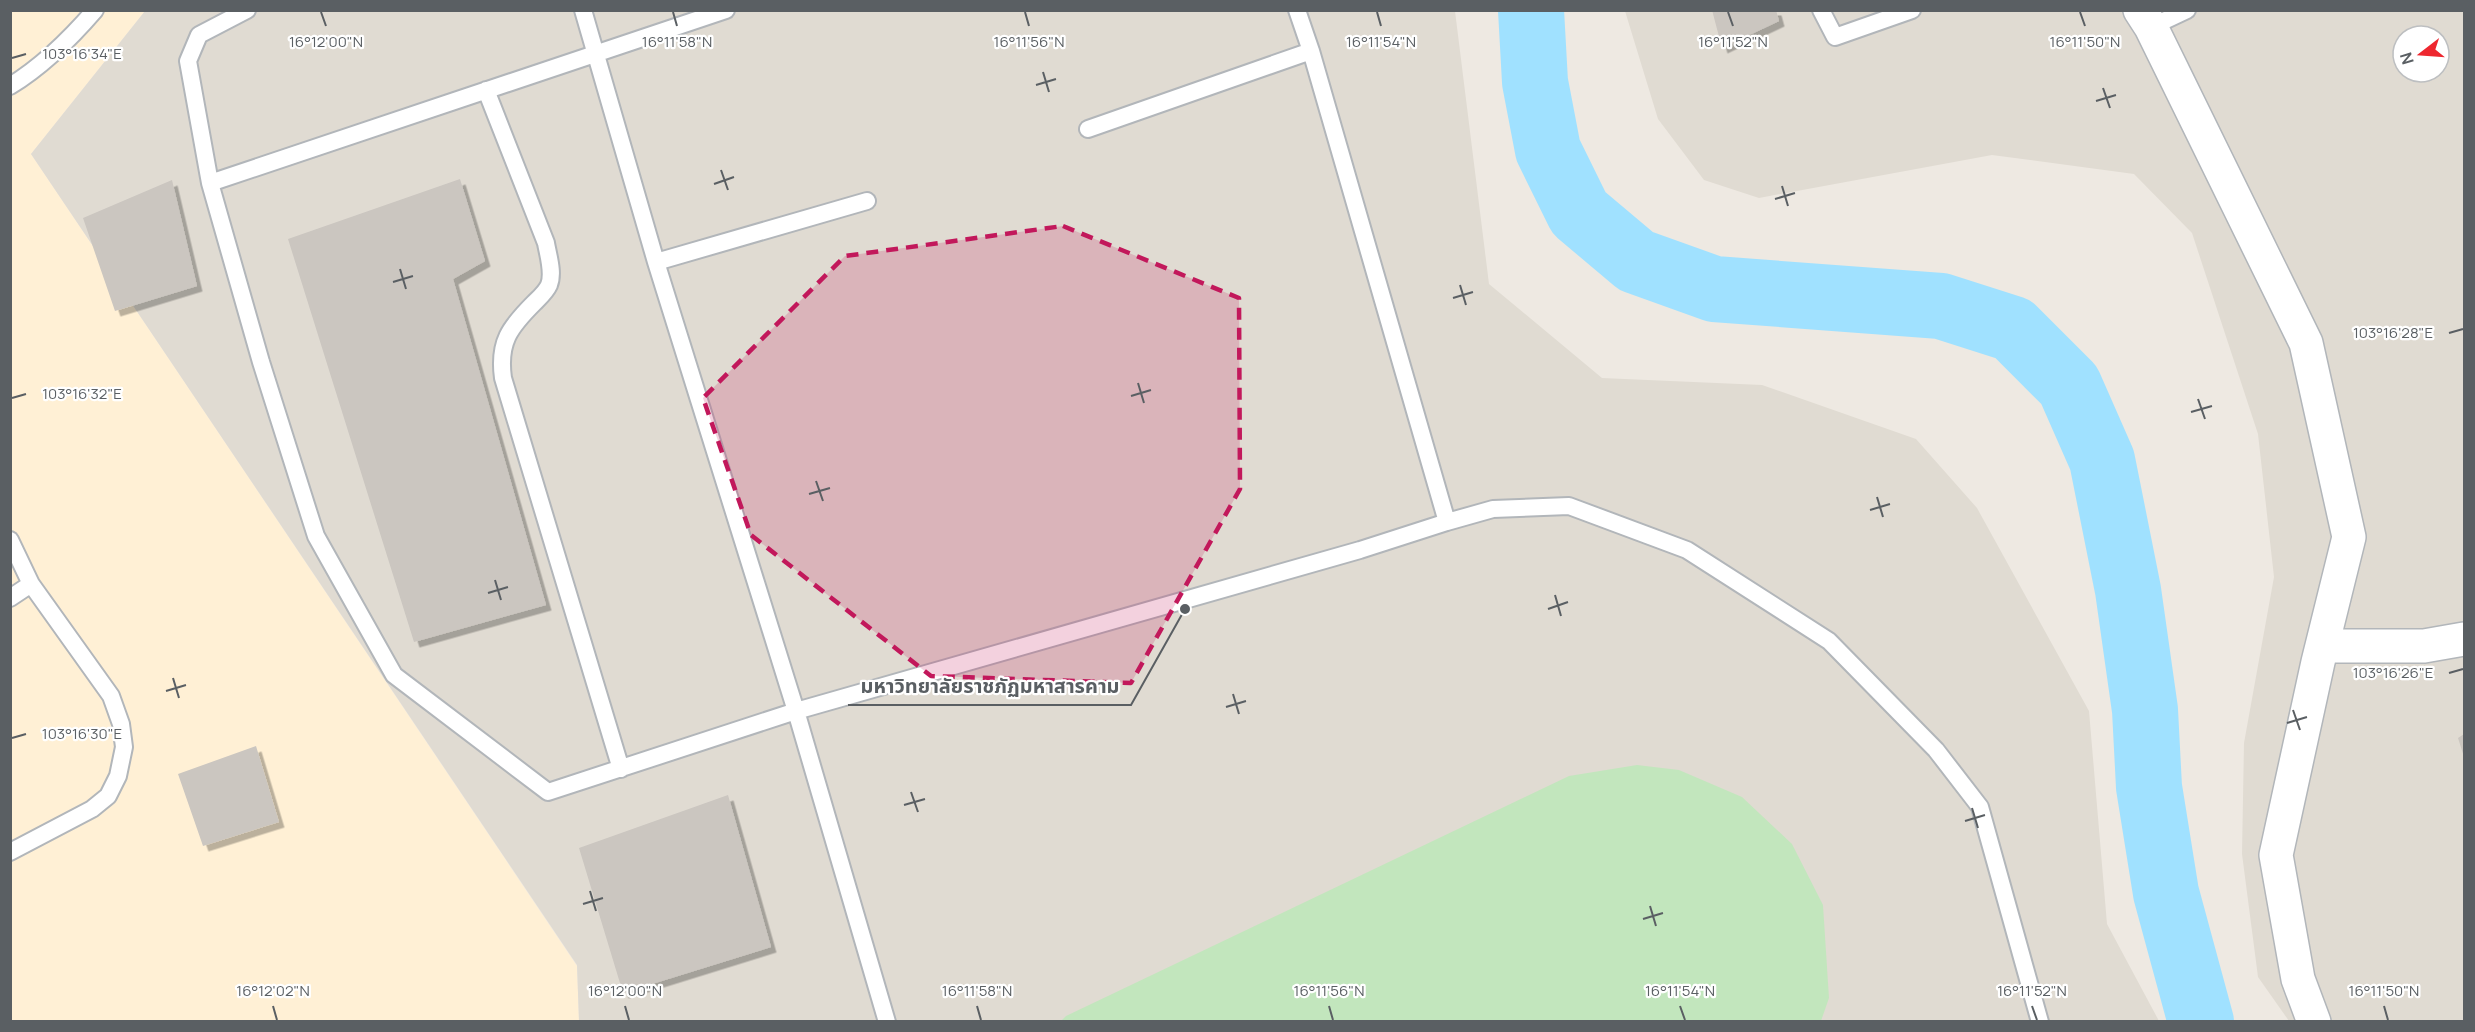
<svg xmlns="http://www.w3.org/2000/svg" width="2475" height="1032" font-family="Manrope,'Noto Sans Thai',sans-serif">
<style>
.commercial{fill:#fff0d5}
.education{fill:#e0dbd2;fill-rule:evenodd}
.green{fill:#c2e6bd}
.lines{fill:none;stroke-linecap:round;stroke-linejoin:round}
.river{stroke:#a0e1ff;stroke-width:66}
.building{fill:#cbc6c0;filter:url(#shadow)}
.service-casing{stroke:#b2b6ba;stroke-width:20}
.minor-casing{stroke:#b2b6ba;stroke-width:36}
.service{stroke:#fff;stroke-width:16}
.minor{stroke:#fff;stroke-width:33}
.marked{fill:#c2185b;fill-opacity:0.2;stroke:#c2185b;stroke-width:4.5;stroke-dasharray:12 8;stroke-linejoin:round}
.ticks{fill:none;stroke:#5a5f63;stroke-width:2}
.ticks-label{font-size:15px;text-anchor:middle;fill:#5a5f63;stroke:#fff;stroke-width:4.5;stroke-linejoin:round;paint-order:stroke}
.leader{fill:none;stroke:#5a5f63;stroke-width:2}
.callout-dot{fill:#5a5f63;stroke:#fff;stroke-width:2}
.callout-label{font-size:20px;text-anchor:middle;font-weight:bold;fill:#5a5f63;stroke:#fff;stroke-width:4.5;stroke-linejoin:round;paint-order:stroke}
</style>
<defs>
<filter id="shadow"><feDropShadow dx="5.5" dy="5.5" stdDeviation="0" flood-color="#0004"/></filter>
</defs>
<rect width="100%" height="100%" fill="#eee9e2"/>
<path class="commercial" d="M10,11H145L31,154L577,966L579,1021H11Z"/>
<path class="education" d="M145,11H1455L1489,284L1602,378L1762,385L1916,439L1977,508L2089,711L2107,924L2159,1021H579L577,965L31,154Z
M1625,11H2464V1021H2289L2258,977L2242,854L2244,743L2274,577L2258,434L2192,233L2134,174L1992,155L1759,198L1704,180L1658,119ZM2403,36H2439V72H2403Z"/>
<path class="green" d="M1637,765L1679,770L1742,797L1792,844L1823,905L1829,998L1821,1021H1061L1066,1016L1569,776Z"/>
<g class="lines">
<path class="river" d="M1531,10L1535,82L1548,150L1579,213L1636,261L1714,289L1941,306L2013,329L2069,385L2102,460L2128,590L2145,710L2149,787L2166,893L2201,1022"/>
</g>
<path class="building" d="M1712,10H1776L1779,21L1722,48Z
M460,179L485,261L453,279L546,605L414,642L288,239Z
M172,180L197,286L115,311L83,218Z
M2464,734V757L2458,738Z
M256,746L279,822L203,846L178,774Z
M728,795L771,947L623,993L579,848Z"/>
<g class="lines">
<defs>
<path id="service" d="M583,10L656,262L796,711L887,1022
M726,10L210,183L261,362L316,536L394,675L548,792L796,711L1360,550L1447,522L1493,509L1569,506L1687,550L1829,641L1936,750L1980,807L2040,1022
M1297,10L1311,51L1447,522
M1821,10L1835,37L1912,10
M2151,27L2187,10
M10,86C43,66 70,39 95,10
M486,90L546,243C548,255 554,273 549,285C546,292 539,298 534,303C510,327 498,342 503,378L621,769
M1088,129L1311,51
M210,183L188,61L199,35L247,10
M656,262L867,201
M10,540L31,584
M10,598L31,584L111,696L121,724L124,747L118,776L108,796L92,809L10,852"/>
<path id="minor" d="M2140,10L2151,27L2306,343L2349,537L2318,662L2276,855L2298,979L2314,1022
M2322,646H2424L2464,639"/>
</defs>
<use href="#service" class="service-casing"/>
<use href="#minor" class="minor-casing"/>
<use href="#service" class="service"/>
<use href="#minor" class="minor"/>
</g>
<path class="marked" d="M1063,226L1239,298L1240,489L1131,683L931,676L751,535L703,398L845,256Z"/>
<path class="ticks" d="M321,12L326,26M673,12L677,26M1025,12L1029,26M1377,12L1381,26M1728,12L1733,26M2080,12L2085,26M12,58L26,54M1043,72L1049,92M1036,85L1056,79M2103,88L2110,108M2096,101L2116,95M721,170L728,190M714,184L734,177M1782,186L1788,206M1775,199L1795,193M400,269L406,289M393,282L413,276M1460,285L1466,305M1453,298L1473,292M2449,333L2463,329M1138,383L1144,403M1131,396L1151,390M12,398L26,394M2198,399L2205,419M2191,412L2212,406M816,481L823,501M809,494L830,488M1877,497L1883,517M1870,510L1890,504M495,580L501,600M488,593L508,587M1555,595L1561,616M1548,609L1568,602M2449,673L2463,669M173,678L179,698M166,691L186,685M1233,694L1239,714M1226,707L1246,701M2293,710L2300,730M2287,723L2307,717M12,738L26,734M911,792L918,812M904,805L925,799M1972,808L1978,828M1965,821L1985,815M590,891L596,911M583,904L603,898M1650,906L1656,926M1643,919L1663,913M273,1006L277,1020M625,1006L629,1020M977,1006L981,1020M1329,1006L1333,1020M1680,1006L1685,1020M2032,1006L2037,1020M2384,1006L2388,1020"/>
<g class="ticks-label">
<text x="326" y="47">16°12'00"N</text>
<text x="677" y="47">16°11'58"N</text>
<text x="1029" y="47">16°11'56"N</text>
<text x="1381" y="47">16°11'54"N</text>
<text x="1733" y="47">16°11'52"N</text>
<text x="2085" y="47">16°11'50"N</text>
<text x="82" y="59">103°16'34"E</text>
<text x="2393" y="338">103°16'28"E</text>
<text x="82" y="399">103°16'32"E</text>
<text x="2393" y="678">103°16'26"E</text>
<text x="82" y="739">103°16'30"E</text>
<text x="273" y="996">16°12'02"N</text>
<text x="625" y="996">16°12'00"N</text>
<text x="977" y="996">16°11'58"N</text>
<text x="1329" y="996">16°11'56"N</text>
<text x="1680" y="996">16°11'54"N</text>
<text x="2032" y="996">16°11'52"N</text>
<text x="2384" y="996">16°11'50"N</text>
</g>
<path class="leader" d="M1185 609L1131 705H848"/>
<circle class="callout-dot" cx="1185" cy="609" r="6"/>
<g class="callout-label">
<text x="990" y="693">มหาวิทยาลัยราชภัฏมหาสารคาม</text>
</g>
<rect width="2475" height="1032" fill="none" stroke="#5a5f63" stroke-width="24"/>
<g transform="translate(2421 54) rotate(253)"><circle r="28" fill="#ffffff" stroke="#bdbfc1" stroke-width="1.5"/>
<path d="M0-4.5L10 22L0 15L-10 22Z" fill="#ee272f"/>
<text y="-9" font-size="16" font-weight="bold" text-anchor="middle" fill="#5a5f63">N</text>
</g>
</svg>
